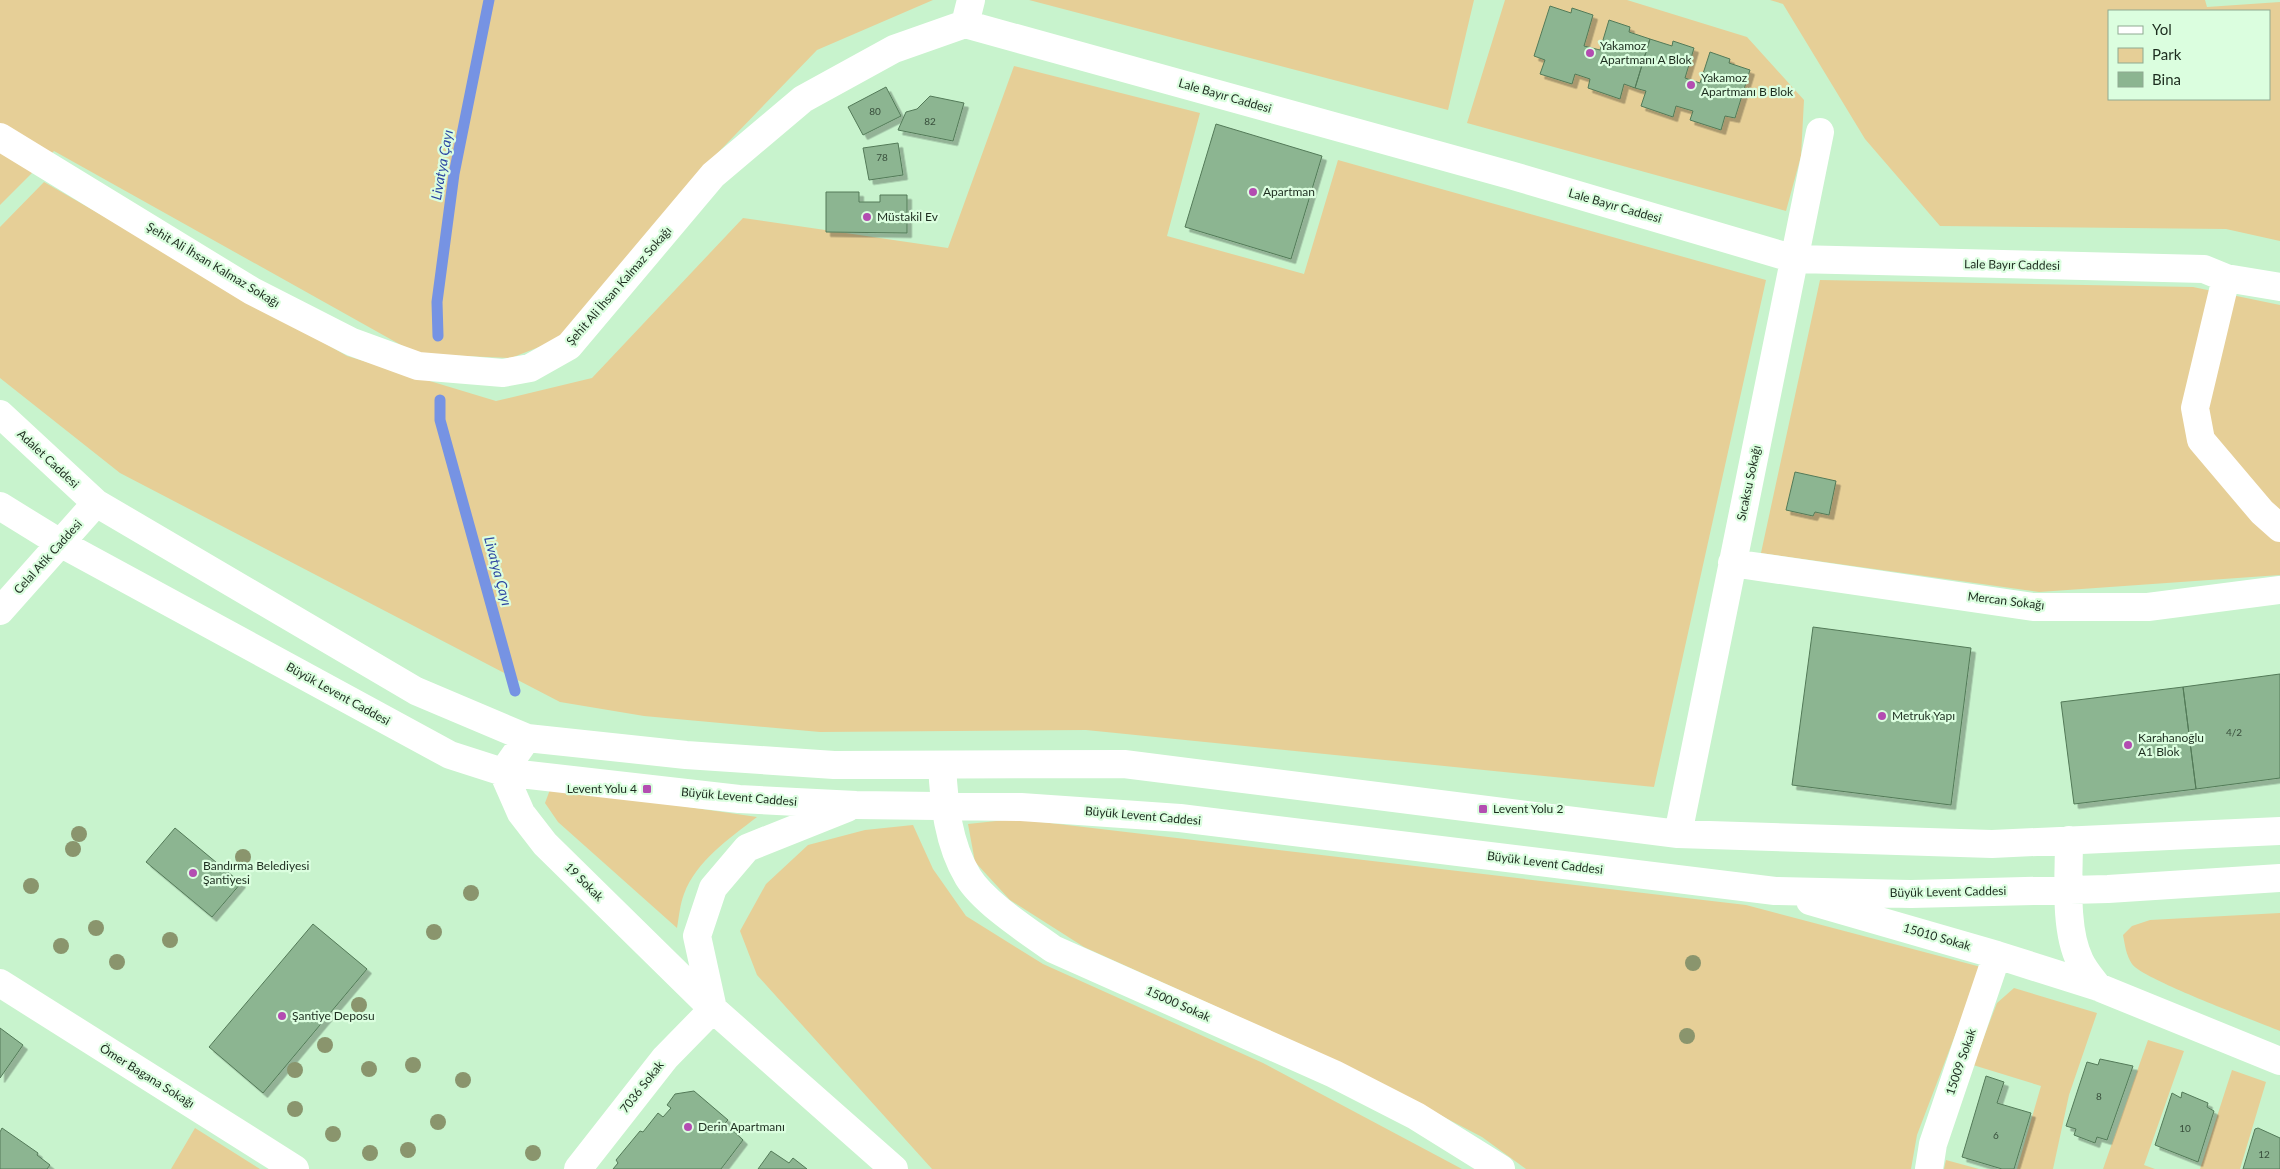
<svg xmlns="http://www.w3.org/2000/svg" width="2280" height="1169" font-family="Lato,sans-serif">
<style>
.green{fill:#e6cf97;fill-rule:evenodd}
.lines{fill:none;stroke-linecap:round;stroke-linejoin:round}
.stream{stroke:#7693e3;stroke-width:11}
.building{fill:#8cb591;stroke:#537a58;filter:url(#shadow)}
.minor{stroke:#fff;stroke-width:28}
.tree{fill:#8a956d}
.poi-dot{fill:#b34db1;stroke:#dbfedf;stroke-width:2}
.labels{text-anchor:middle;stroke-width:4.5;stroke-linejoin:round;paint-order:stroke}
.number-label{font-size:10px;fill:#394f3c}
.poi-label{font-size:12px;fill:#1d2d1f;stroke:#dbfedf;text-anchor:start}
.street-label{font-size:12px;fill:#1d2d1f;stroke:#dbfedf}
.water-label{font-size:14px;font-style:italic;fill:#2c45a2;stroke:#dbfedf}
</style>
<defs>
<filter id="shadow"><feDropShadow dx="4.5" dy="4.5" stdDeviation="0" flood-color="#0004"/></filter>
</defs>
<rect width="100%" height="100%" fill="#c8f3cd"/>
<path class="green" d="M0,0H933L817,50L706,165L562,338L511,358L417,354L54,151L0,205Z
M1029,0H1474L1448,110Z
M1505,0H1627L1747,37L1804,100L1801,156L1786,211L1467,123Z
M1770,0H2205L2207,7L2280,2V241L2226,229L1940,226L1865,139L1783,4ZM2109,11H2269V99H2109Z
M1014,66L1200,113L1167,236L1304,274L1338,160L1766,280L1654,787L1086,730L820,732L644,716L560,702L120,473L0,378V227L44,182L347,356L496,401L592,378L743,218L948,248Z
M1820,280L2193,287L2280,305V575L2039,592L1761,553Z
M551,787L757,817C729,839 697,860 684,894C680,904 679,917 677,928L558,822L545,803Z
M1015,819L1746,905L1981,967L1917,1135L1911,1169H1526L1482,1137L1337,1061L1084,947L1010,900L975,862L968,824Z
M913,825L933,869L966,916L1043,964L1263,1063L1462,1169H932L757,975L740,931L766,884L808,845L865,830Z
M2280,913V1031C2256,1021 2142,979 2132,964C2126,955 2125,945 2123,935L2132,926L2150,920Z
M2014,988L2097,1013L2069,1095L2053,1169H2017L2041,1086L1973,1065L1997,1003Z
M2148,1040L2184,1051L2144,1165L2155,1169H2103Z
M2232,1070L2266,1082L2240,1169H2200Z
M195,1128L260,1169H171Z
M1946,1160L1979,1169H1944Z"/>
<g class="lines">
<path class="stream" d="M438,336L437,302L454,174L489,0
M440,400V420L515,691"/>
</g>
<path class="building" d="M1550,6L1571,13L1572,8L1593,15L1584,46L1600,50L1609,20L1630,27L1629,32L1650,39L1635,88L1624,84L1620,99L1588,88L1590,79L1575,74L1572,84L1540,74L1545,60L1534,56Z
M1650,39L1672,46L1673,41L1694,48L1685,78L1700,83L1710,52L1730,59L1729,63L1750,70L1735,118L1725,116L1721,130L1690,120L1693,111L1676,106L1673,117L1641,106L1646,91L1635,88Z
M886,87L901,116L863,135L848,107Z
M930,96L964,103L953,141L898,130L906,112L917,109Z
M1216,124L1322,156L1291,259L1185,227Z
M898,143L903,175L869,180L863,148Z
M826,192H859V202H880V195H907V233L826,232Z
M1795,472L1836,481L1829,515L1815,512L1813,516L1786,510Z
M1813,627L1971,648L1951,805L1792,785Z
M2280,674V778L2196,789L2183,687Z
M2183,687L2196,789L2074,804L2061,702Z
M175,828L241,883L212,917L146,862Z
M313,924L367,969L263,1093L209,1047Z
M0,1028L23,1045L0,1078Z
M2100,1059L2133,1066L2107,1140L2097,1137L2095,1143L2074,1135L2076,1129L2066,1126L2087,1062L2098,1065Z
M1986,1076L2004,1082L1997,1103L2031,1113L2014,1169H2002L1962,1157Z
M694,1091L728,1120L725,1123L743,1140L721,1169H613L618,1163L616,1160L640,1131L643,1132L658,1113L663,1117L671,1108L667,1105L675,1094Z
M2182,1092L2208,1103L2207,1107L2214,1111L2198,1162L2155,1145L2172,1093L2181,1098Z
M2,1128L38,1153L37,1155L50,1165L47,1169H0V1132Z
M2258,1128L2280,1138V1169H2243L2255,1129Z
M771,1151L789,1163L793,1158L807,1169H758Z"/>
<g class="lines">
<path class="minor" d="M965,24L1510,175L1795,259L2204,269L2226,278L2280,287
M965,24L971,0
M0,137L252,291L352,342L418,366L503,373L530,368L569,346L713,175L803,99L894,49L965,24
M2226,278L2195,408L2201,440L2262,512L2280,528
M0,414L96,503L416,691L527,738L686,755L834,765L1124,764L1678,834L1992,844L2280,831
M0,506L60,543L450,755L503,772L739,799L856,805L1021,807L1180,818L1775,891L1911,894L2108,889L2280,878
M1732,563L2033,607H2148L2280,590
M0,611L96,503
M527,738L503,772L521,813L545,844L713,1009L894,1169
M942,765C944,803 948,844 968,877C984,903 1028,931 1053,949L1334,1074L1416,1116L1501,1169
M1678,834L1820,132
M2069,840C2069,876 2064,929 2080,961C2084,970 2092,979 2098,987
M1810,901L1997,955L2098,987L2280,1061
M0,983L295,1169
M713,1009L697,936L713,888L747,848L847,808
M578,1169L665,1058L713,1009
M1929,1169L1933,1144L1997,955"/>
</g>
<g class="tree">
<circle cx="79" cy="834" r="8"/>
<circle cx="73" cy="849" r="8"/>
<circle cx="243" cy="857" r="8"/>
<circle cx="31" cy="886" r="8"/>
<circle cx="471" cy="893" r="8"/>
<circle cx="96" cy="928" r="8"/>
<circle cx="434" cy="932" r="8"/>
<circle cx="170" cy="940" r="8"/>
<circle cx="61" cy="946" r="8"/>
<circle cx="117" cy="962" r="8"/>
<circle cx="1693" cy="963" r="8"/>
<circle cx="359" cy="1005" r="8"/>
<circle cx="1687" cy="1036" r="8"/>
<circle cx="325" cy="1045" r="8"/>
<circle cx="413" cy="1065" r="8"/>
<circle cx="369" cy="1069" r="8"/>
<circle cx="295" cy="1070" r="8"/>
<circle cx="463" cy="1080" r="8"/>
<circle cx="295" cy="1109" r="8"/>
<circle cx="438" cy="1122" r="8"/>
<circle cx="333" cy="1134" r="8"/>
<circle cx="408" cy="1150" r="8"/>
<circle cx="370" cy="1153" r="8"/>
<circle cx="533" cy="1153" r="8"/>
</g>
<g class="poi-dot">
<circle cx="1590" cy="53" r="5"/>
<circle cx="1691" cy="85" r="5"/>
<circle cx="1253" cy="192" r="5"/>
<circle cx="867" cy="217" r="5"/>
<circle cx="1882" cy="716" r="5"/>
<circle cx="2128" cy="745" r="5"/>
<rect x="642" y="784" width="10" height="10" rx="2.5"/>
<rect x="1478" y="804" width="10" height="10" rx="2.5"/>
<circle cx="193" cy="873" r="5"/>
<circle cx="282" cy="1016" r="5"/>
<circle cx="688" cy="1127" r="5"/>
</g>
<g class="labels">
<g class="number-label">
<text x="875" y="115">80</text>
<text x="930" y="125">82</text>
<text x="882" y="161">78</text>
<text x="2234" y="736">4/2</text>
<text x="2099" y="1100">8</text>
<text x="2185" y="1132">10</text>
<text x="1996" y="1139">6</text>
<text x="2264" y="1158">12</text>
</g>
<g class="poi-label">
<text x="1600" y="50">Yakamoz<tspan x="1600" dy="14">Apartmanı A Blok</tspan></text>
<text x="1701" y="82">Yakamoz<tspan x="1701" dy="14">Apartmanı B Blok</tspan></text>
<text x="1263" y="196">Apartman</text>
<text x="877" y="221">Müstakil Ev</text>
<text x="1892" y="720">Metruk Yapı</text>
<text x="2138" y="742">Karahanoğlu<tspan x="2138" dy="14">A1 Blok</tspan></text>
<text x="637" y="793" text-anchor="end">Levent Yolu 4</text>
<text x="1493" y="813">Levent Yolu 2</text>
<text x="203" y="870">Bandırma Belediyesi<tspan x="203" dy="14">Şantiyesi</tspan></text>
<text x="292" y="1020">Şantiye Deposu</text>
<text x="698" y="1131">Derin Apartmanı</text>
</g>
<g class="street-label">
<text transform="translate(1225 96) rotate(16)" y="4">Lale Bayır Caddesi</text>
<text transform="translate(1615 206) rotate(16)" y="4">Lale Bayır Caddesi</text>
<text transform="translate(213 265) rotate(31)" y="4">Şehit Ali İhsan Kalmaz Sokağı</text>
<text transform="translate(2012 265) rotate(1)" y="4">Lale Bayır Caddesi</text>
<text transform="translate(619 286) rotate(-49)" y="4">Şehit Ali İhsan Kalmaz Sokağı</text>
<text transform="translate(48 459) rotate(43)" y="4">Adalet Caddesi</text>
<text transform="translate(1749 483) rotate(-78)" y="4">Sıcaksu Sokağı</text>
<text transform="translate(48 557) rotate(-48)" y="4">Celal Atik Caddesi</text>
<text transform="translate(2006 601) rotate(7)" y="4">Mercan Sokağı</text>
<text transform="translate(338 694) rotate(29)" y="4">Büyük Levent Caddesi</text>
<text transform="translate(739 797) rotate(5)" y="4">Büyük Levent Caddesi</text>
<text transform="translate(1143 816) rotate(5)" y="4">Büyük Levent Caddesi</text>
<text transform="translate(1545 863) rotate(7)" y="4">Büyük Levent Caddesi</text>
<text transform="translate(584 882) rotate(45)" y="4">19 Sokak</text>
<text transform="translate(1948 892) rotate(-1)" y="4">Büyük Levent Caddesi</text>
<text transform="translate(1937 937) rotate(16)" y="4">15010 Sokak</text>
<text transform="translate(1178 1004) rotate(24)" y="4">15000 Sokak</text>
<text transform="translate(1961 1062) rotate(-71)" y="4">15009 Sokak</text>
<text transform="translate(147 1076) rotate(32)" y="4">Ömer Bagana Sokağı</text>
<text transform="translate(642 1087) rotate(-52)" y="4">7036 Sokak</text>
</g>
<g class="water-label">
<text transform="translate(442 165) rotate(-80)" y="5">Livatya Çayı</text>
<text transform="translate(498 571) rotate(75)" y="5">Livatya Çayı</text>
</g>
</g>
<rect x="2108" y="10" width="162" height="90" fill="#dbfedf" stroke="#8faa92"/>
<rect x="2118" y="26" width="25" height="8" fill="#ffffff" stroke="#8faa92"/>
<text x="2152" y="35" font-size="15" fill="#1d2d1f">Yol</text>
<rect x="2118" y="48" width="25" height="15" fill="#e6cf97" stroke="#8faa92"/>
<text x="2152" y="60" font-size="15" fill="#1d2d1f">Park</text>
<rect x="2118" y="72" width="25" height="15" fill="#8cb591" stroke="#8faa92"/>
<text x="2152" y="85" font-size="15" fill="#1d2d1f">Bina</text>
</svg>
